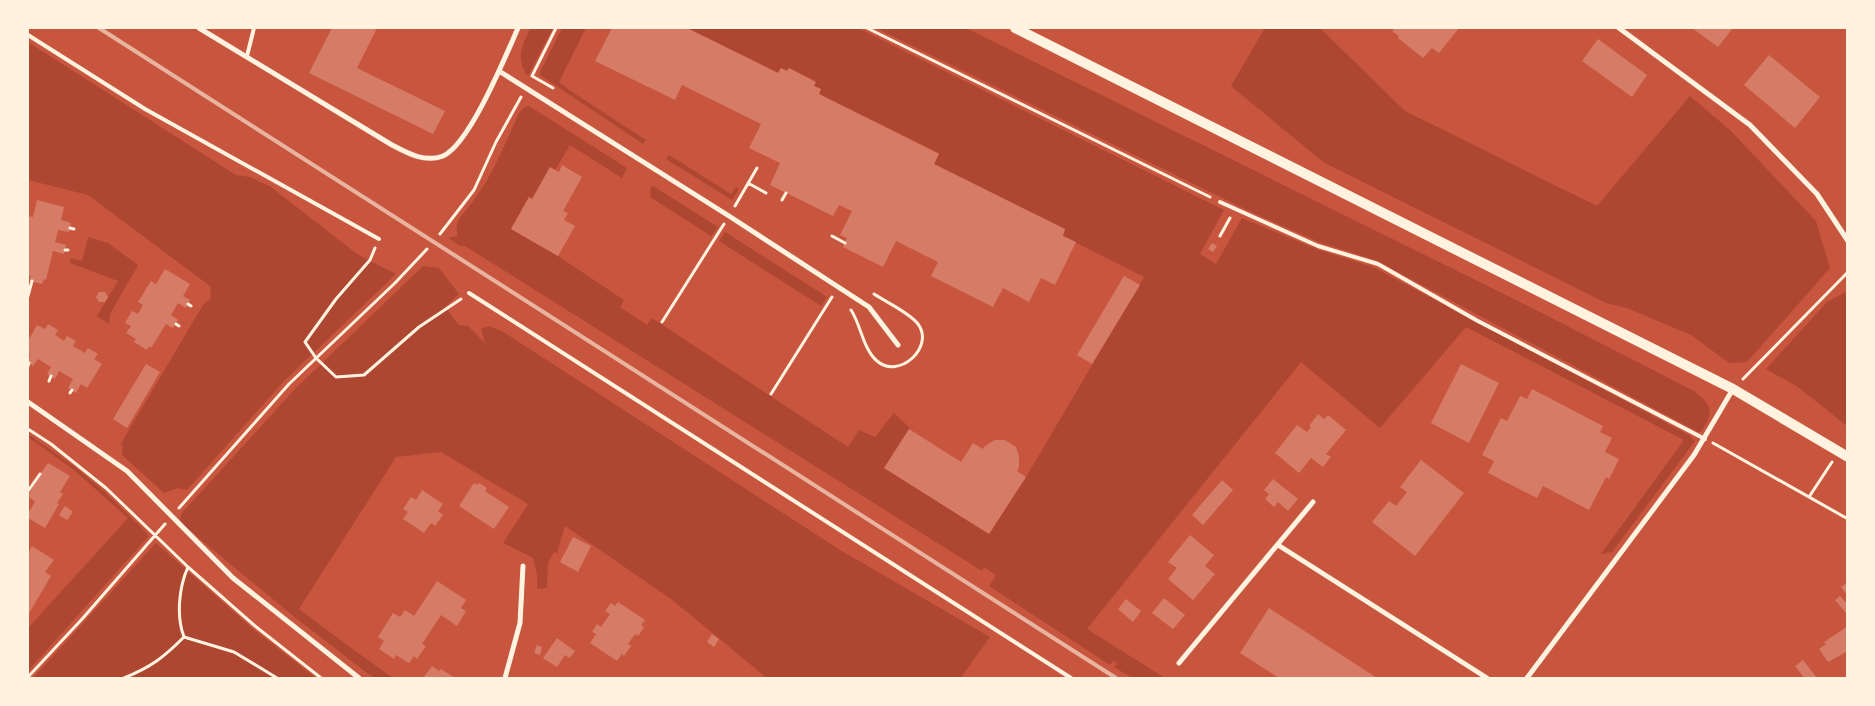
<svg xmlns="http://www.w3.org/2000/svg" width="1875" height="706" font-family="Helvetica,sans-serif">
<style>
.green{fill:#ae4732}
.building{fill:#d67c66}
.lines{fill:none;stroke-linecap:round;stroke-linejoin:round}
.path{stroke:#fff3e0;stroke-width:3}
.service{stroke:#fff3e0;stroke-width:4}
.minor{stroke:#fff3e0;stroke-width:5}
.secondary{stroke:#fff3e0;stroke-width:10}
.rail{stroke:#e9b49f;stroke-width:4}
</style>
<rect width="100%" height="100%" fill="#c8553d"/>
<path class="green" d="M531,28H553L528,76C515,59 522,44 531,28Z
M562,28H586L559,82L569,90L646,140L643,144L540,75V72Z
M687,28H858L1224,210L1200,254L1216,264L1242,218L1319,250L1373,267L1689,435L1695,441L1612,552L1601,554L1684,440L1466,327L1380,428L1301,362L1087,629L1165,678H1132L1114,667L1117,664L1115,662L1113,661L1110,665L989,586L996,575L984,567L982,571L465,246H460L448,238L458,236C454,224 459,219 467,209C491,180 504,146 519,113L523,108L529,106L627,168L622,178L570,145L555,170L550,168L532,199L529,197L511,229L558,256L624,300L620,307L647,325L652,318L848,447L859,430L875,437L894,413L910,428L885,468L989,534L1026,477L1144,277L1063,236L1065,229L934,164L939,153L819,94L821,89L814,86L815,81L789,68L787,71L781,68L778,73Z
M876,28H966L1530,307L1694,391C1713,406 1714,412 1701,432H1698L1375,260L1319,242L1253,213Z
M1265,28H1320L1405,111L1597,206L1690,96L1731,131L1816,221L1830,268L1747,362L1729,363L1691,335L1627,308L1606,303L1323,162L1231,86Z
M28,42L236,175L250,177L271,187L357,254L396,274L285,380L187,490L178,488L164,493L122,455L123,445H120L203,305L211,298L210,286L88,195L28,180Z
M669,155L731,194L736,187L739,189L732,200L666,159Z
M653,186L718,227L711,236L650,197L651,187Z
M725,232L827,297L821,306L719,241Z
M88,237L108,243L138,265L110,314L109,324L97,316L118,281L70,263L71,258L82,261Z
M423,266L439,268L459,294L445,307L459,325L468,326L485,343L481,329L488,326L502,331L840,550L990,637L962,676L965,678H767L671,599L565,526L557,553L554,552L548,563L547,587L542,589L537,588V575L533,558L503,543L528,504L441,452L396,457L299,609L347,645L393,678H376L367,673L292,615L182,524L180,521L181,514L294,390Z
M1846,292L1848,299L1847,426L1798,387L1766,369L1827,302Z
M28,434L75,467L104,491L147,533L148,537L28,671V628L128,518L74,470L28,437Z
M156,543L253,629L316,678H33Z"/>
<path class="building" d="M332,28H377L357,68L445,111L433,134L309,73Z
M612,28H687L778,73L781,68L787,71L789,68L816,82L814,86L821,89L819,94L939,154L934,164L1065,229L1063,236L1076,242L1055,285L1041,278L1029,302L1003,288L993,307L931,276L938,262L896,241L883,267L843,247L847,238L840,235L852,211L839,205L833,216L770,185L780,163L749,148L761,124L682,85L675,100L595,61Z
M1395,28H1459L1439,53L1432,48L1423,58L1398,38L1399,36L1392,31Z
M1692,28H1733L1718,47Z
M1598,39L1647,75L1632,97L1582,61Z
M1769,55L1820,97L1795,128L1744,85Z
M562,165L582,177L563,211L568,213L564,220L575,226L558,256L511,229L529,197L532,199L550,167L559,172Z
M37,200L64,207L61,220L71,223L69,232L58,230L55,242L66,245L64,254L53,251L46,280L44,279L42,284L29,281L31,276L28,275V216L33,217Z
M1212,243L1217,246L1213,252L1208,249Z
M165,269L190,284L183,296L190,300L186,308L178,303L171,315L178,320L173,328L166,324L151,348L149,346L147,350L134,342L136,339L126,333L131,326L125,323L132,311L138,314L143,305L138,302L151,281L156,284Z
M1124,276L1140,285L1092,364L1077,355Z
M99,292H105L108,297L105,302H99L96,297Z
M48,324L58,330L55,335L64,341L67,336L76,341L73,346L85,353L88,348L98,354L94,359L102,364L87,388L81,384L76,393L68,388L73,379L59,371L55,379L47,374L51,367L38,359L33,366L28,362L30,354L28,352V341L37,325L45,329Z
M146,364L160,372L127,428L113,419Z
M1461,364L1499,383L1469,443L1431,423Z
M1532,389L1603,426L1600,432L1612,438L1605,452L1619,459L1609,479L1606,477L1589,510L1543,486L1537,498L1488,473L1494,461L1482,455L1501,418L1507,421L1520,396L1527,399Z
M1318,414L1324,419L1328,415L1346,430L1326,454L1331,457L1323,467L1311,458L1299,473L1275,453L1297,425L1307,432L1311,427L1309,426Z
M909,429L961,462L973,443L983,449L985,446L995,440H1005L1016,447L1019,456V467L1017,471L1026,477L989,534L884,468Z
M1421,460L1464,493L1415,556L1372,522L1389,501L1396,506L1407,492L1400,487Z
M48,463L70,476L60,492L63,494L57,503L59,504L45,528L28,518V513L35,502L28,496L40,474Z
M1273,479L1298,499L1288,511L1278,502L1274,507L1265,499L1269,494L1264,490Z
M1222,480L1233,490L1203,525L1192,515Z
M474,483L477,485L479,483L487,488L485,491L509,507L494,529L459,506Z
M422,490L443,504L438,511L443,515L435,526L431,523L424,533L403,519L408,512L403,509L411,497L416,500Z
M65,506L73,512L67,520L59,515Z
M1190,535L1214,555L1205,566L1215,574L1193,600L1168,579L1177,568L1168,562Z
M573,537L591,546L578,572L560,562Z
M32,546L54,560L45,572L51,576L28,615V554Z
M437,581L466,600L461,608L466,611L457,626L441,615L422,644L426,646L417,659L414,656L409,663L396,655L394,659L379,649L384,641L378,637L393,613L400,617L405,610L414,616Z
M1848,582V596L1841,587Z
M1840,596L1848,605V611L1846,613L1835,600Z
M1164,598L1185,615L1173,629L1152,613Z
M1126,599L1141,611L1133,622L1118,609Z
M618,602L645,620L641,625L644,627L638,636L636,634L632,638L628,644L631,646L624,656L622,654L617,661L590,643L596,634L592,632L597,624L601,627L610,614L605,611L611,603L615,606Z
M1269,608L1377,678H1279L1240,653Z
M1848,626V651L1828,662L1819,649L1826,644L1824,642Z
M712,634L719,639L714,647L707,642Z
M557,638L575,651L570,658L565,655L557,667L543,658Z
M537,645L542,647L540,655L534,653Z
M1803,660L1817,678H1804L1795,666Z
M432,666L439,671L441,669L455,678H423Z"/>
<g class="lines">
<path class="path" d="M867,28L1210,197
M532,76L553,88
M532,76L556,28
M748,183L766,193
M782,200L786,193
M735,206L757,168
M70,228L74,229
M440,234L474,190L496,142L521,97
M832,236L845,243
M1220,236L1230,218
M375,248L370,260L336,299L305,342L316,358L336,377L364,375L419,327L461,299
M65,250H68
M28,296L32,281
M188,304L191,306
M851,310C861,325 863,349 877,361C899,380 935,347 918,324C910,313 886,302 874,294
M662,322L724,224
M176,324L179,326
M28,366L29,363
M1743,379L1848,272
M49,381L51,376
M70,393L72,390
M771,394L832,297
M28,429L51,444L106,488L188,567L255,626L321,678
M1713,443L1848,519
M28,491L40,474
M1809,497L1832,462
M179,508L289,384L395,283L427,249
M188,567C179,587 176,616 184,637L234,652L277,678
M28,677L83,618L165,524
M124,678C151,667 163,658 184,637"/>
<path class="service" d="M28,35L145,109L379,239
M247,56L254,28
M1220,202L1318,246L1378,264L1476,320L1705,439
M469,293L1071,678"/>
<path class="minor" d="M199,28L392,145C407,153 425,163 443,156C470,144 506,55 518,28
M1619,28L1750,125L1817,194L1848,241
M499,71L729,216L869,307L898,345
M28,402L127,471L233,578L359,678
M1278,545L1487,678
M1179,663L1313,502
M505,678L520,623L523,566
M1527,678L1694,455L1733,389"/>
<path class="secondary" d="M1015,28L1733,389L1848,457"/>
<path class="rail" d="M99,28L1116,678"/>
</g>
<rect width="1875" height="706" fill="none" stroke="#fff3e0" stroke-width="58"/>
</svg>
